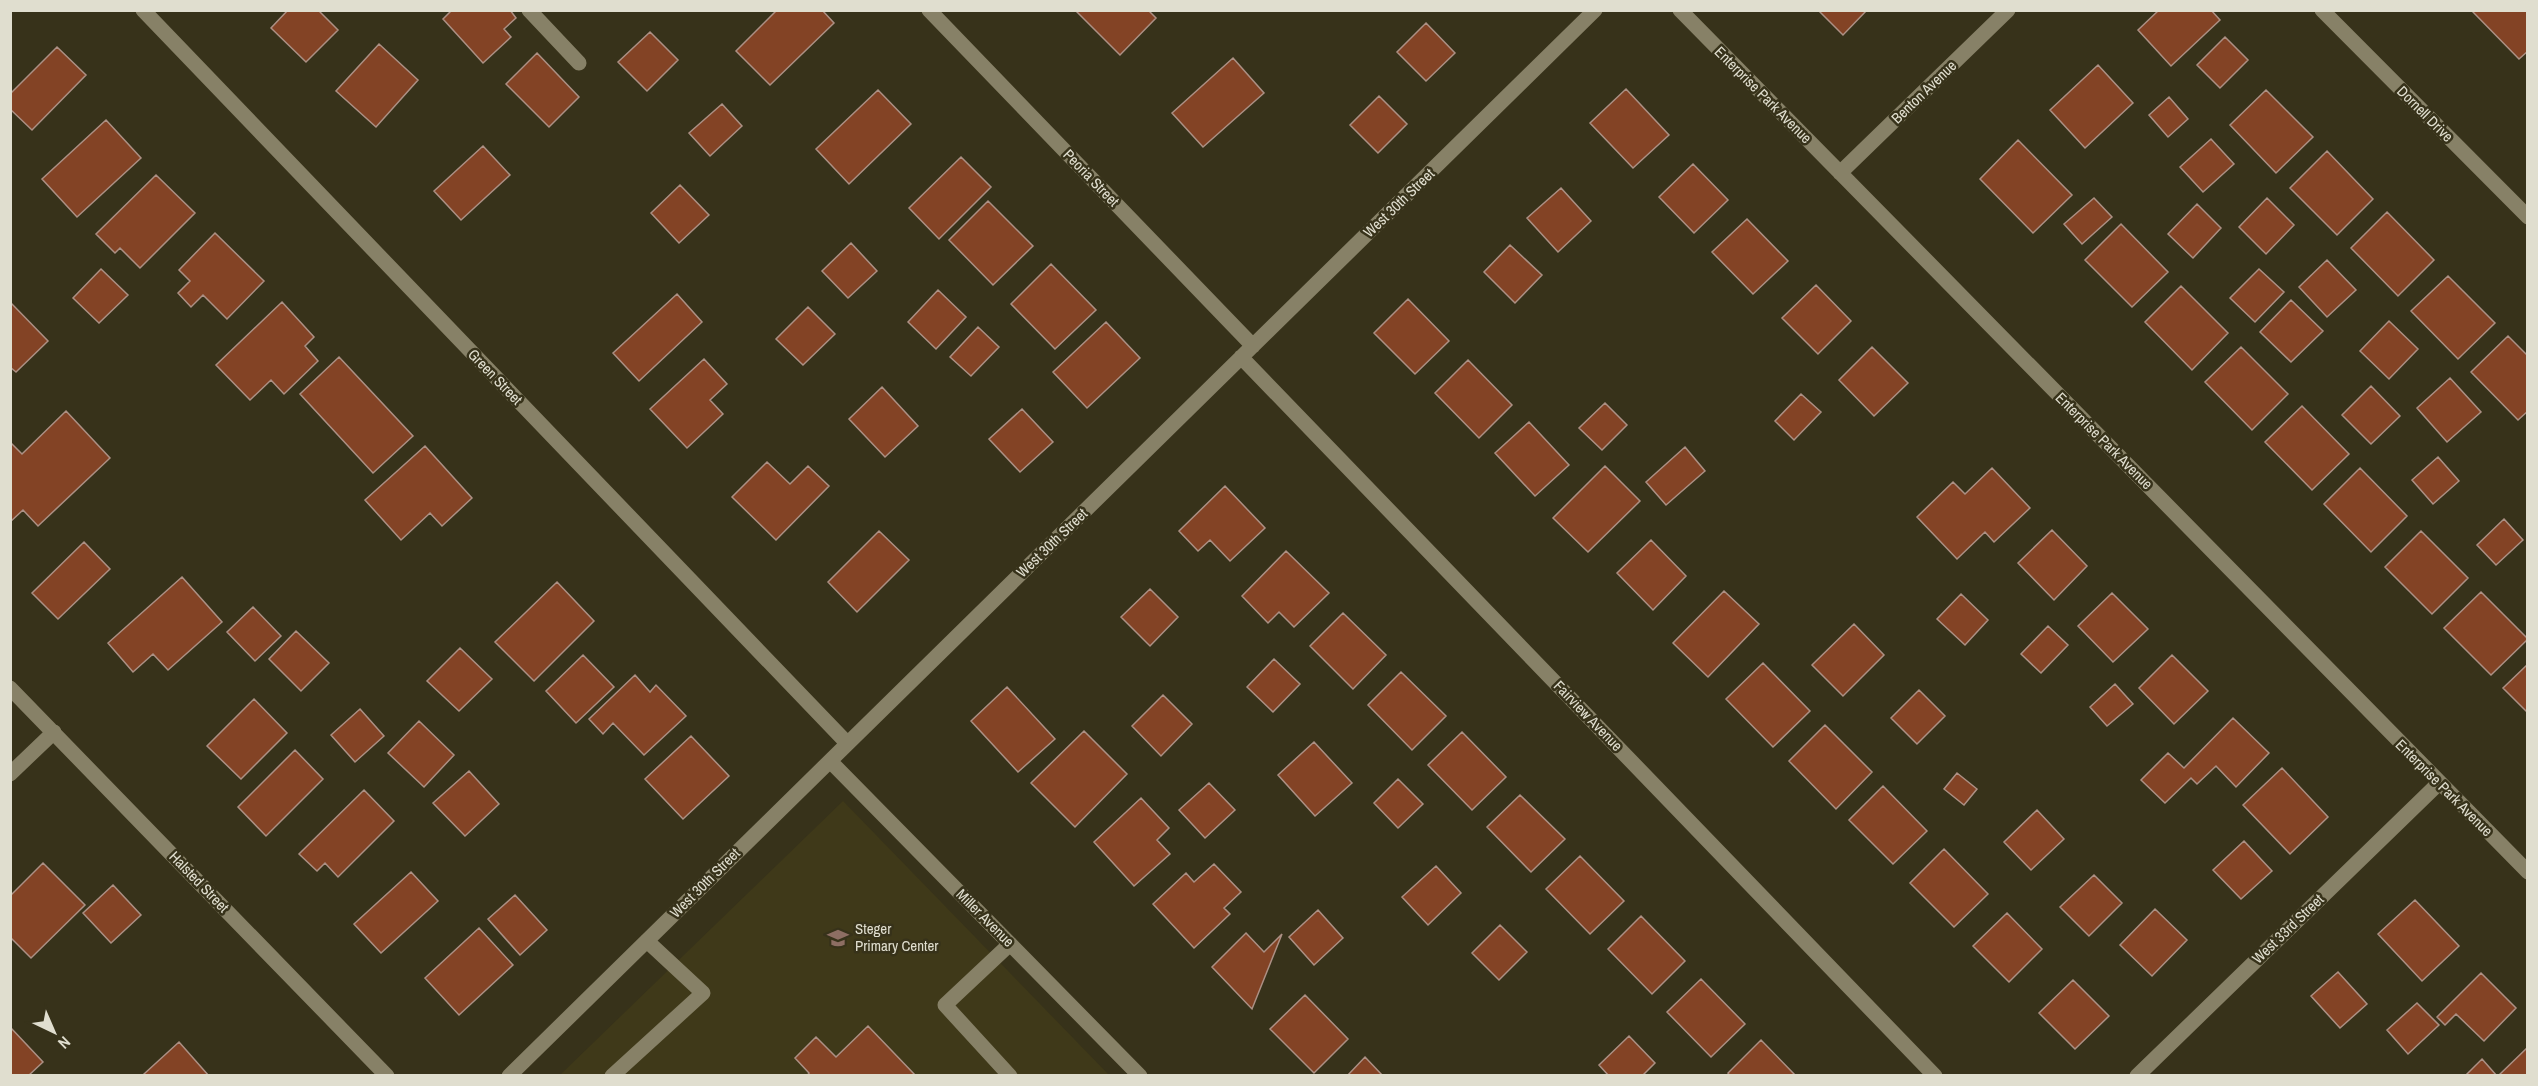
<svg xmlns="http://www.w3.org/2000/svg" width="2538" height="1086" font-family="'Archivo Narrow',sans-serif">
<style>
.built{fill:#3f3919}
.building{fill:#834325;stroke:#ac9084;stroke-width:1.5}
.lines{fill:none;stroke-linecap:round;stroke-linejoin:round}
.lane{stroke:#878167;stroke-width:15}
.street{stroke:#878167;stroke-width:15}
.labels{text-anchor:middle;stroke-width:5;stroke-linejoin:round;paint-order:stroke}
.street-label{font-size:15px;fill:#e0decf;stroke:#37321a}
.poi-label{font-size:15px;fill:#e0decf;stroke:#37321a;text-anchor:start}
</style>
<rect width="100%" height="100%" fill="#37321a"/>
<path class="built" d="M843,801L1109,1075L559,1076Z"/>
<path class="building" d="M288,10H318L338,30L306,62L271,28Z
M452,10H510L516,18L504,29L511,37L483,63L443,19Z
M777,10H822L834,23L770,85L736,51Z
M1075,10H1148L1156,18L1120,55Z
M1818,10H1867L1843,35Z
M2159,10H2211L2220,20L2171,66L2138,30Z
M2528,10V51L2519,59L2472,11Z
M1426,23L1455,53L1426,81L1397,52Z
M650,32L678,60L647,91L618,62Z
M2225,37L2248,60L2220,88L2197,65Z
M379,44L418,80L376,127L336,91Z
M57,47L86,75L32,130L10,109V94Z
M537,53L579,97L549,127L506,84Z
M1233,58L1264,93L1203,147L1172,113Z
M2098,65L2133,103L2085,148L2050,110Z
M1626,89L1669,135L1633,168L1590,123Z
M878,90L911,124L849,184L816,149Z
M2266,90L2313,137L2276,173L2230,125Z
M1379,96L1407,124L1378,153L1350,125Z
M2169,97L2188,119L2168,137L2149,115Z
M722,104L742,126L710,156L689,133Z
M106,120L141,158L77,217L42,179Z
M2211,139L2234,164L2203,192L2180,167Z
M2018,140L2072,195L2033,233L1980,179Z
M483,146L510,175L461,220L434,191Z
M2327,151L2373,199L2337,235L2290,188Z
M961,157L991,187L939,239L909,208Z
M1693,164L1728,200L1694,233L1659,197Z
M156,175L195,213L140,268L120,248L115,253L96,234Z
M680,185L709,215L679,243L651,213Z
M1561,188L1591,221L1558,252L1527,218Z
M2094,198L2112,217L2082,244L2064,224Z
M2267,198L2294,225L2266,254L2239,227Z
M988,201L1033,246L993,285L949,240Z
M2197,204L2221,228L2193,258L2168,234Z
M2387,212L2434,260L2398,296L2351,248Z
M1747,219L1788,261L1753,294L1712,252Z
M2121,224L2168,272L2132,307L2085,260Z
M215,233L264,281L227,319L203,295L191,307L178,293L190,281L179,270Z
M851,243L877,271L848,298L822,271Z
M1510,245L1542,275L1515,303L1484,272Z
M2327,260L2356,290L2327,317L2299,287Z
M1051,264L1096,310L1055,349L1011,304Z
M101,269L128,295L99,323L73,298Z
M2259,269L2284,292L2255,322L2230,298Z
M2448,276L2495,323L2458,359L2411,311Z
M1816,285L1851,321L1818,354L1782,318Z
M2181,286L2228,333L2192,370L2145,322Z
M938,290L966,317L936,349L908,322Z
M677,294L702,322L639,381L613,353Z
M1408,299L1449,341L1415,374L1374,333Z
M2291,300L2323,331L2291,362L2260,332Z
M282,302L314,337L305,346L318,361L284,394L271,380L250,400L216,365Z
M11,303L48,341L16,372L10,367Z
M808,307L835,334L803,365L776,339Z
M2389,321L2418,349L2389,379L2360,351Z
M1106,322L1140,358L1087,408L1053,372Z
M978,327L999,347L971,376L950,357Z
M2508,336L2528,356V411L2518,420L2471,372Z
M1872,347L1908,383L1874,416L1839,380Z
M2241,347L2288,394L2252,430L2205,382Z
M339,357L413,436L373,473L300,394Z
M704,359L727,384L710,400L723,414L687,448L650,409Z
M1468,360L1512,405L1479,438L1435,393Z
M2450,378L2481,412L2447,442L2417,408Z
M2371,386L2400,416L2371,444L2342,415Z
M882,387L918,426L885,457L849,419Z
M1801,394L1821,412L1794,440L1775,421Z
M1605,403L1627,425L1602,450L1579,428Z
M2302,406L2349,454L2312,490L2265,442Z
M1022,409L1053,442L1020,472L989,439Z
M66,411L110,458L38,526L23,510L10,522V442L22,454Z
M1529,422L1569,465L1535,496L1495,453Z
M425,446L472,498L442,526L430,513L401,540L365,500Z
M1685,447L1705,471L1666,505L1646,482Z
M2438,457L2459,481L2433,504L2412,480Z
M767,462L790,484L808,466L829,486L776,540L732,497Z
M1605,466L1640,501L1588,552L1553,518Z
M1992,468L2030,508L1994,542L1985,532L1957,559L1917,517L1953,482L1965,494Z
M2360,468L2407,516L2371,552L2324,504Z
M1225,486L1265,528L1230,561L1210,540L1198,551L1179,531Z
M2504,519L2523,540L2496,565L2477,545Z
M2052,530L2087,566L2054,600L2018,563Z
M879,531L909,560L857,612L828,582Z
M2421,531L2468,578L2432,614L2385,567Z
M1651,540L1686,576L1653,610L1617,573Z
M84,542L110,569L58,619L32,593Z
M1286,551L1329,593L1294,627L1279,612L1268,623L1242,596Z
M182,577L222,622L168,670L153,654L133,672L108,643Z
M557,582L594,621L534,681L495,642Z
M1150,589L1178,617L1150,646L1121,617Z
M1724,591L1759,624L1708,677L1673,643Z
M2481,592L2528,639L2491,675L2444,628Z
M2112,593L2148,629L2113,662L2078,626Z
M1961,594L1988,620L1965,645L1937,619Z
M253,607L281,636L255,661L227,632Z
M1343,613L1386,655L1353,689L1310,646Z
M1854,624L1884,655L1843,696L1812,665Z
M2048,626L2068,645L2041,673L2021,654Z
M296,631L329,663L301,691L269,659Z
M460,648L492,679L459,711L427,681Z
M583,655L614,687L576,723L546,691Z
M2172,655L2208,691L2174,724L2139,688Z
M1274,659L1300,684L1273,712L1247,687Z
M1763,663L1810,711L1773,747L1726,699Z
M2528,664V713L2503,688Z
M1401,672L1446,716L1412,750L1368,705Z
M635,675L650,692L656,685L686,716L644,755L613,723L603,734L589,719Z
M2115,684L2133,704L2107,726L2090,707Z
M1007,687L1055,739L1018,772L971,721Z
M1919,690L1945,716L1917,744L1891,718Z
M1163,695L1192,724L1161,756L1132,726Z
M254,699L287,733L241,779L207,746Z
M360,709L384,736L355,762L331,735Z
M2233,718L2269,753L2236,787L2216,766L2197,784L2191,778L2165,803L2141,780L2168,753L2184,768Z
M419,721L454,755L424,787L388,753Z
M1825,725L1872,772L1836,809L1789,761Z
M1084,731L1127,774L1075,827L1031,783Z
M1462,732L1506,777L1472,810L1428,765Z
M691,736L729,776L683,819L645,779Z
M1314,742L1352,783L1315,816L1278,775Z
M295,750L323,779L266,836L238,807Z
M2282,768L2328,817L2290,854L2243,805Z
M469,771L499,804L465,836L433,803Z
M1957,773L1977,789L1964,805L1944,789Z
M1398,779L1423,804L1398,828L1374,803Z
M1209,783L1235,810L1205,838L1179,810Z
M1883,786L1927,831L1893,864L1849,820Z
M364,790L394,821L338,877L325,863L317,871L299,854Z
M1520,795L1565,839L1531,872L1487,827Z
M1141,798L1169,828L1157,840L1170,854L1134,886L1094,842Z
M2037,810L2064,839L2031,870L2004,842Z
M2244,841L2272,871L2241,899L2213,870Z
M1944,849L1988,894L1954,927L1910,883Z
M1580,856L1624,901L1590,934L1546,889Z
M43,863L85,905L31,958L10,937V896Z
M1214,864L1241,892L1224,908L1230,914L1194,948L1153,904L1186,873L1194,882Z
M1436,866L1461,893L1428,925L1402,897Z
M411,872L438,901L381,953L354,924Z
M2094,875L2122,903L2089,936L2060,907Z
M113,885L141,915L111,943L83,913Z
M515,895L547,930L520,955L488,919Z
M2415,900L2459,946L2422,981L2378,934Z
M2155,909L2187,940L2152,976L2120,945Z
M1318,910L1343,938L1314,965L1289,937Z
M2007,913L2042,949L2009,982L1973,946Z
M1641,916L1685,961L1652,994L1608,949Z
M1500,925L1527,952L1499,980L1472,953Z
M479,928L513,965L459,1015L425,978Z
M1246,933L1264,952L1282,934L1252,1009L1212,967Z
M2338,972L2367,1004L2340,1028L2311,996Z
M2481,973L2516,1008L2484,1041L2456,1014L2445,1025L2437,1017Z
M1701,979L1745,1024L1711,1057L1667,1012Z
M2073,980L2109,1016L2075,1049L2039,1013Z
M1305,995L1348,1039L1314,1073L1270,1029Z
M2417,1003L2439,1025L2408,1054L2387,1030Z
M868,1026L916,1076H807L809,1073L795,1058L816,1037L836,1057Z
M11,1028L43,1062L28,1076H10Z
M1629,1036L1655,1063L1642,1076H1609L1599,1065Z
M1761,1040L1796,1076H1730L1728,1073Z
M179,1042L209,1076H146L144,1074Z
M2528,1047V1076H2498Z
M1365,1057L1383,1076H1347Z
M2482,1059L2497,1076H2465Z"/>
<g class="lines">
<path class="lane" d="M529,10L579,63
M1010,944L945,1005L1010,1076
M612,1076L703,993L647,941"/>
<path class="street" d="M143,10L847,743
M929,10L1253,346
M1680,10L2528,872
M2322,10L2528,217
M1840,173L2008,10
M1241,357L1935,1076
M10,688L387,1076
M830,761L1140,1076
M10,774L54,732
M509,1076L1595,10
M2137,1076L2439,783"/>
</g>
<defs>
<symbol id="school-bare" viewBox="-9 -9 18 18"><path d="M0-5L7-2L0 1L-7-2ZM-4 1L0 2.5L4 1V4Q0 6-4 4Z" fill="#8d6e63" stroke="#37321a" stroke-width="2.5" paint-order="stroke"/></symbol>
</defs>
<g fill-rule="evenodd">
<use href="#school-bare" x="823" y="923" width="30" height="30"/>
</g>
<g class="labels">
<g class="street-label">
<text transform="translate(1924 92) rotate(-44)" y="5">Benton Avenue</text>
<text transform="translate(1763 95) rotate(45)" y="5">Enterprise Park Avenue</text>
<text transform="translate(2425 114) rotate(45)" y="5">Dornell Drive</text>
<text transform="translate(1091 178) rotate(46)" y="5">Peoria Street</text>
<text transform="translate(1399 203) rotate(-44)" y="5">West 30th Street</text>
<text transform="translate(495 377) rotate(46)" y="5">Green Street</text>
<text transform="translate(2104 441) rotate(45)" y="5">Enterprise Park Avenue</text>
<text transform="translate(1052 543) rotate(-44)" y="5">West 30th Street</text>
<text transform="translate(1588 716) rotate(46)" y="5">Fairview Avenue</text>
<text transform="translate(2444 788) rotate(45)" y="5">Enterprise Park Avenue</text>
<text transform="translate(199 882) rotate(46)" y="5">Halsted Street</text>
<text transform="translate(705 883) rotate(-45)" y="5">West 30th Street</text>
<text transform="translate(985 918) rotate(45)" y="5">Miller Avenue</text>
<text transform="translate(2288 929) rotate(-44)" y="5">West 33rd Street</text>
</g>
<g class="poi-label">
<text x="855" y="934">Steger<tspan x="855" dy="17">Primary Center</tspan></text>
</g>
</g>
<rect width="2538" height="1086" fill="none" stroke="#e0decf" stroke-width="24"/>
<g transform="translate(54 1032) rotate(136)" stroke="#37321a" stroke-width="4.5" paint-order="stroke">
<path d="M0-4.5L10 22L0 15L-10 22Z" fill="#e0decf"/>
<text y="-9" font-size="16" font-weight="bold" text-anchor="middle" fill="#e0decf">N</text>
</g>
</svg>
